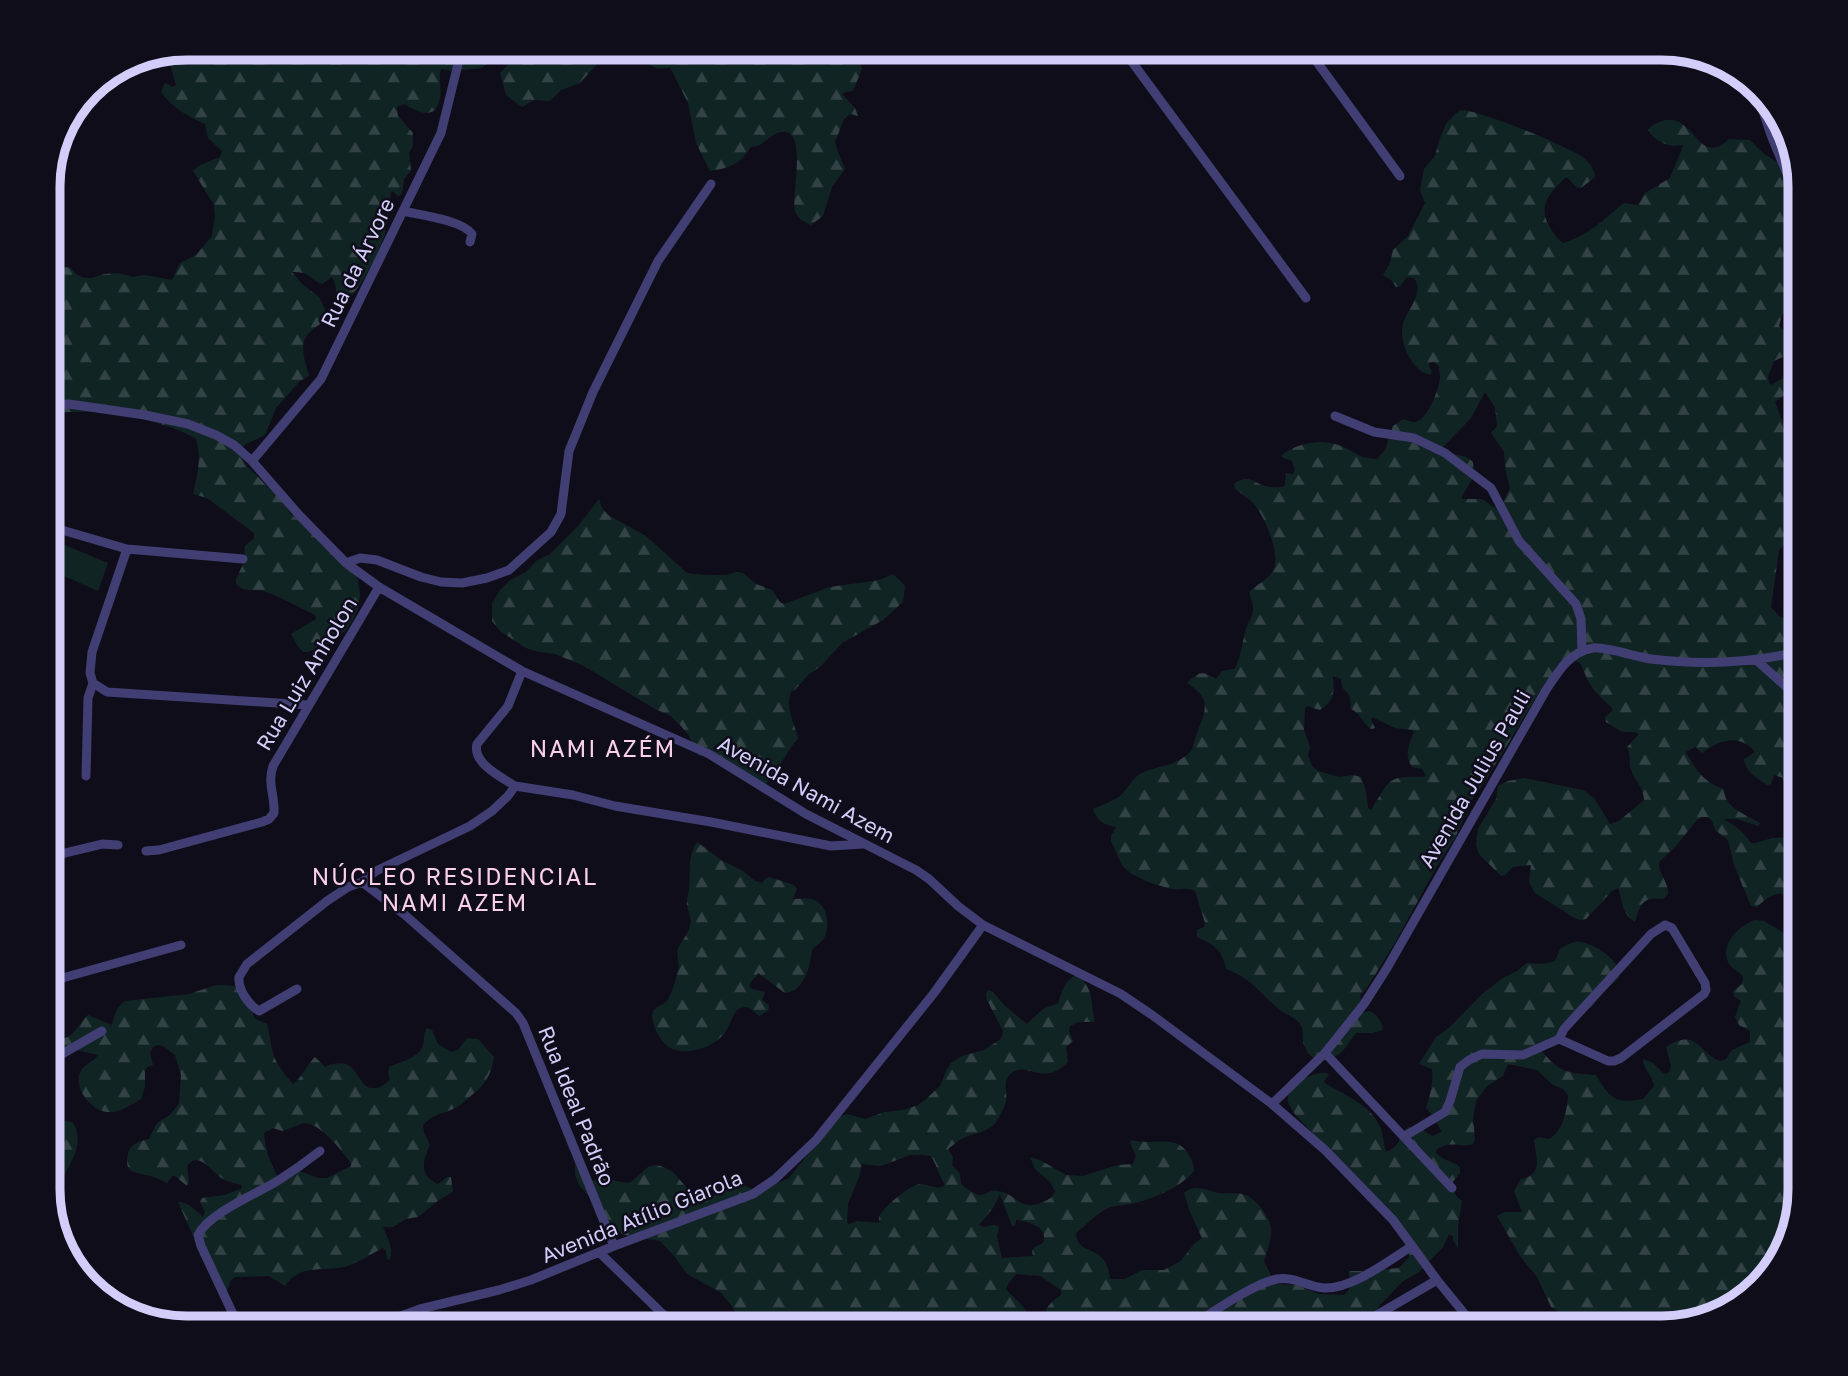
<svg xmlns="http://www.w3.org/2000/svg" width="1848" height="1376" font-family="'Golos Text',sans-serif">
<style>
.forest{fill:url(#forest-firs);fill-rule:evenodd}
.garden{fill:#112424}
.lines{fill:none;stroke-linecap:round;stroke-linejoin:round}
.minor{stroke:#413e74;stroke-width:9}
.labels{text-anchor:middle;stroke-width:5;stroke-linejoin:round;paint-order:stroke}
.street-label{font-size:21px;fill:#d3cef9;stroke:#100d1b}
.neighbourhood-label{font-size:23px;letter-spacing:2px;fill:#f9cfe9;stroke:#100d1b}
.rim{fill:none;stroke:#d3cef9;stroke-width:9}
</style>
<defs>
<pattern id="forest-firs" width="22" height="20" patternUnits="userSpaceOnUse" patternTransform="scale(1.75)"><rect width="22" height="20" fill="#112424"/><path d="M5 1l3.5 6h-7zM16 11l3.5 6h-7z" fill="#334345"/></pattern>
</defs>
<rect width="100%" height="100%" fill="#100d1b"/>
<path class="forest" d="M185,47H248L250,50L254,47H496L495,55L482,68L453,71L441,69C438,78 442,88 440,98C435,122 419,112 404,104L397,107L398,116L413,133V146L409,153L411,170L404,179L403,189L401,195L398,196L393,191L391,193L385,234L375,259L360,285L350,297L340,299C334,292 337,284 332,277L322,284C308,278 311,272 292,272L302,284L319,297L327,314C322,326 319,323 311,331C297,343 305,361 309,376L300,381L276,408L265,435L246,444L238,452L247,466L281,500L290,513L357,575L360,594L358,609L352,621L346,630L329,644L308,652H303L297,645L291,634L316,619L315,615C300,608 278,595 263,591C252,589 245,593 236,584V579L244,562L245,546L254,538V533L207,498L193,494C197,475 202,459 196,439C173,424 125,414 97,412C81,411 64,413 48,412V272L66,267L71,268L77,275L85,278H92L104,274L118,273L133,277L144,275L172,280L180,263L196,255L212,236L215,216L214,205L193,171L200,165L220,157L222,151L208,138L205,124C187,116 173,108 161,92L165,83L173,87L176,85L169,60L162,52Z
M511,47H599V62L580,83L561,90L550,101L534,100L522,107L506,95L500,73C508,65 515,59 511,47Z
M631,47H857L862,69L853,91L845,92L842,94L855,108L858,116L850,114L844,119L835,142C836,148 842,162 845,169L832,187L823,216L811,225C804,222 798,219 795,211C791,196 807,134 785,132C772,130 765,147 751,147C739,165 730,168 710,171L696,143L688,103L670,67C648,74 648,56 631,47Z
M1461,110C1479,110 1571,147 1585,159C1591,164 1594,170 1595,177L1581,188L1576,187L1568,178H1565C1551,192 1538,204 1548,224C1553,232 1555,237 1563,243C1587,237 1605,218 1624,203L1638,205L1645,193L1670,178L1683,146L1681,145C1668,148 1655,141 1648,130C1652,125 1656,123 1662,121C1695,111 1697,169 1729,139L1750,140L1764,154L1780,164L1801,205V306L1793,301L1782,315L1779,326C1786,335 1797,335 1801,346H1791L1787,355L1774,361C1772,369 1764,378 1771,385L1783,378H1787L1789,382L1787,393L1775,402C1782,420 1785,432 1801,445V533L1791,538L1779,550L1771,607L1780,617L1801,622V804L1786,786L1783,778L1774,775L1771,784L1767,785C1757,778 1745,772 1744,759L1755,752C1739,733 1720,740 1702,753L1695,747L1686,752C1695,769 1704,783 1724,789C1724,808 1745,814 1760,823L1758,826L1737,819H1725L1726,821C1737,826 1744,833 1751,843H1756L1772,838L1801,837V898C1780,891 1773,892 1757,907L1751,906L1734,865L1728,840L1715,830L1712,821L1708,817H1702L1696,821L1676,846L1659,862C1658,874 1669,882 1668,894L1663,899C1643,896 1640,904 1635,922C1621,913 1623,901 1618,888L1612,891L1586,919L1580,920L1573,917L1535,893L1529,882L1531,865L1513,867L1505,875L1501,876L1479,854L1476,845L1478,829L1496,799L1498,786L1508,781L1524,778L1583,790L1594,798L1610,824L1619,821L1644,800C1643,785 1635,782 1631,769C1628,762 1632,757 1627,747L1639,734L1635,732H1622L1606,722L1605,717L1612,711V708C1606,701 1597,695 1592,687C1578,668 1588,653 1556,666L1551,676L1544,684L1486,780L1471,801L1456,836L1438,864L1395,943L1366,989L1360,995L1363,1011L1365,1012L1370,1011C1378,1016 1382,1021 1383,1030L1372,1033H1356C1351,1039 1345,1050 1339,1054C1325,1064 1310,1062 1304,1045C1301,1038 1305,1029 1300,1024C1296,1017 1284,1014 1278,1008C1258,992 1252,978 1226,969C1223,951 1214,944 1197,937V930L1204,927L1205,923L1195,891C1187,887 1181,890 1173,889C1160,887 1131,877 1123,866C1118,858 1115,849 1111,841V836L1116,827C1103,824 1098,822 1093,809C1102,805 1115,801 1122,794C1129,787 1131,780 1140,774C1153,767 1168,767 1181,759C1195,751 1192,747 1197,733C1206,710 1212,699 1187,683C1199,672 1201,670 1216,679L1222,671L1235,669C1241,656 1242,643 1246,629C1248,622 1254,615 1253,607C1253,601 1249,598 1250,591C1258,584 1270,579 1274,568C1280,553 1264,513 1252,502C1247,497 1240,493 1235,489L1234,484C1250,472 1254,485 1270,487C1274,488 1279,487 1283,487L1285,485L1286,473L1293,474L1295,470L1292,461L1282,457V455C1298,443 1321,438 1341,446C1358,453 1357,458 1377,459L1385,450L1393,426L1403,419C1407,420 1411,422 1415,422C1428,420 1439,389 1440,378C1440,374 1439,370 1439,366L1434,362L1429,363V366L1432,372L1430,375C1428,374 1421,372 1420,370C1408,361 1399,338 1403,324C1407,310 1425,293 1414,278L1407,277L1400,286L1396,287L1391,280L1383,275L1390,263L1393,250L1408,236L1425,203L1420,190L1424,169L1435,156L1440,138L1446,124L1455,114ZM1485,392L1495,407L1497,426L1491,433L1504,452L1506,473L1510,488L1499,511L1482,499H1462V496L1474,476L1473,462C1465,453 1451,457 1443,447L1471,418ZM1333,676L1341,679L1342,687L1350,696L1351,709C1359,712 1362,722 1371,729L1375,728L1371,720L1372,717L1395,728L1413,730L1414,732C1409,745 1404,755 1412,767L1422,769L1426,775L1425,777C1386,776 1391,779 1371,810L1368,808L1366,791L1361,777L1353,775L1339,777L1318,771L1312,766L1308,755L1310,747L1304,730L1305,708L1307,706L1320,710C1335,700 1334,692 1333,676Z
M599,499L602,508L608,515L646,536L687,573L705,575H727L736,572L743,573L756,584L772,590L780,602L784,604L830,587L880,580L893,574L905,586L903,602L883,620L842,643L821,666L808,675L794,691L792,690C784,707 794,721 798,738C786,752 779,770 766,784L720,760L698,755L689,736L681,726L671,716L655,709L584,666L555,654L540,652L526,648L500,631L492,621V603L500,590L510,580L526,572L536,561L550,554L579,525Z
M697,842L721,860L743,871L755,881L762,883L766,878L769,877L794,885L797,889L793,899C799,899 805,898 811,899C827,902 831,925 824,938C822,942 815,946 812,950C810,966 805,991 785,993L758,973C756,978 751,980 749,986L752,989L765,992L762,1000L769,1005L768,1011L759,1016C755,1012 750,1007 745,1007C732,1008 732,1023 726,1031C718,1043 704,1049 690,1051C682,1052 671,1050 665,1044C659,1038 648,1018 654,1010C657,1006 663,1005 667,1001C672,994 676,979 678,971C680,964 676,956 678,949C681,941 688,935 690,926C692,918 688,912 687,905C686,900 689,894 689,889C691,872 687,857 697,842Z
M1755,920L1764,921L1784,933L1801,935V1191L1772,1275L1723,1315L1663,1329H1577L1567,1318L1551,1307L1537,1277L1520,1256L1497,1216L1505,1212H1522L1514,1191L1521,1179C1544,1175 1536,1157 1534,1140L1539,1137L1549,1139C1563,1131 1567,1111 1568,1095L1563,1089L1553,1085L1537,1070L1508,1064L1503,1076L1487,1086L1476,1101L1473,1117L1475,1139L1473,1144C1460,1148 1451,1140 1437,1149L1436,1153C1442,1160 1452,1161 1460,1167V1173L1452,1183C1453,1191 1456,1197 1462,1201L1458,1225V1249L1453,1240V1236L1449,1234L1443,1247L1419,1272L1402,1282L1380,1305L1373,1316L1356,1329H1051C1042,1310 1045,1307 1061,1295V1290L1040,1276L1016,1274L1008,1284L1006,1290C1018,1301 1032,1312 1032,1329H753L750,1323L737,1315L732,1306L720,1292L687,1274L675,1257L660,1241L625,1235L610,1227L594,1201L579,1185L575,1174V1164L592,1181L604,1179L628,1183L631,1182L648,1167L655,1165L661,1166L672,1171L687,1188L693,1199L699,1202H705L720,1191L736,1184H741L755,1190L769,1187L789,1178L837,1117L847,1114L865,1119L885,1112L903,1110L918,1105L926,1099L940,1086L946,1071L951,1063L962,1056L984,1050L1001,1039L1003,1031L987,1000L986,994L988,990L993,992L1005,1006L1027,1024L1043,1009L1058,1003C1062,992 1065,979 1077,975C1095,989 1090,1002 1095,1022H1078L1070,1026L1069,1031L1073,1041L1066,1047L1068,1062C1043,1087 1029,1062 1013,1072C1001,1080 1008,1091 1006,1102C1004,1108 999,1118 996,1122C987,1133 973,1133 961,1139C957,1142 952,1146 948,1149L953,1157L952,1165L960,1174L961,1184C966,1188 974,1195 981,1195C987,1194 990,1190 997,1191C1018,1193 1018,1213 1043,1202C1050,1199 1052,1198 1055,1191L1050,1182L1035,1169L1030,1157L1040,1160L1066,1175L1083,1176L1118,1165L1133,1164L1136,1156L1130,1143L1131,1140C1136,1141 1142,1142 1148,1142C1165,1142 1179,1138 1189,1155C1192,1161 1194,1164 1194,1171C1180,1188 1151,1200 1130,1204C1123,1206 1114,1205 1108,1208C1097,1213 1086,1225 1076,1233C1076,1258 1107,1241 1110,1279H1125L1142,1270H1164L1181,1261L1194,1244L1202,1238L1190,1212L1184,1193C1194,1184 1204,1189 1215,1192C1224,1195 1234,1192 1243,1194C1256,1198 1269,1216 1271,1228C1272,1239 1267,1251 1264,1261L1275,1284L1297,1285L1319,1294L1344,1295L1349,1290V1271H1367L1399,1268L1409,1257L1408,1242L1341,1164L1294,1113C1293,1111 1289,1105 1288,1102C1285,1086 1314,1070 1327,1073L1329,1075L1324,1081L1325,1083C1345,1096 1372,1105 1381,1129C1383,1136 1384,1144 1386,1152C1396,1148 1400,1143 1401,1132L1409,1127L1423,1130L1432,1136L1442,1132C1437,1124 1433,1115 1426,1108C1430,1095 1434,1082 1432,1069L1419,1064L1436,1037L1449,1028L1482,994L1503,978L1517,971L1527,963L1543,964L1555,961L1560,949C1564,946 1570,943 1575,942C1586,940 1608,953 1614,962C1618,966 1619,973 1619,978L1602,993L1592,1007L1569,1018L1552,1041L1541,1050C1559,1073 1568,1073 1596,1075C1610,1099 1615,1104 1643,1099L1654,1086C1653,1075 1643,1070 1643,1059L1653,1063L1663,1073L1666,1074L1670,1071L1671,1065L1666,1047C1699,1026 1699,1056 1721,1061L1726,1059L1732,1050L1750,1042V1031L1739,1025L1735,1017L1741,1001L1734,996L1733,991L1742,984L1743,977C1739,971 1734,970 1730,965C1717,947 1739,925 1755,920ZM910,1155C916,1155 925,1154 930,1156C935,1159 939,1177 945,1184L943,1187C934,1189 928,1184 920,1184C911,1184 887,1205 882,1212C878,1217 879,1218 879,1223L857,1221L849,1224L847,1222L848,1204L859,1177L862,1164L881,1166ZM1000,1194L1012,1226H1015L1016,1220C1029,1222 1049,1227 1043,1243L1035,1247L1032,1251L1033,1256L1002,1258L997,1237L999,1226L992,1225L984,1227L979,1225L993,1208Z
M216,985C221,985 228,985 233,986C245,990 251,1008 255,1019L267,1024C270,1034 270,1044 273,1053C276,1064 285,1075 293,1084C303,1077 306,1065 315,1057L325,1067C362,1051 354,1092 376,1088C381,1088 386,1083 390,1080L388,1073L389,1067C400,1062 420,1058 423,1045C425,1037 423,1034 427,1028L432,1030L438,1044L451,1052L458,1050L467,1038L478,1039L494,1057C491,1077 483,1087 467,1099C463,1103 458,1107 453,1109C442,1114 431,1115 423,1125L424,1132L430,1145C422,1161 419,1176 438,1184L447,1177H451L453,1192L439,1200L418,1217L406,1219L393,1227H383C387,1237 394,1249 390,1260L387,1259L386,1251L383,1248C371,1254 360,1262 347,1266C324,1273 301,1262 285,1286L269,1276L235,1277L231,1280L227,1291L225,1292L195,1240L178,1202C188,1201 196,1211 203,1217L205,1212L200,1202L202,1198L224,1195L241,1189L242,1185C236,1184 230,1182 225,1180C212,1174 200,1149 187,1166L189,1182L187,1186L175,1176H172L167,1183C162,1180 157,1178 151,1176C137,1172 123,1174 128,1154C130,1143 140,1141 149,1139L157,1123L171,1114L179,1103L181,1075L175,1055L163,1046L157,1045L153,1047L150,1053L153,1065L147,1067L145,1070V1087L141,1099C132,1104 121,1112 111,1112C93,1114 70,1086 82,1069C87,1063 94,1062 98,1055L69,1048L50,1046L48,1050V992L52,999L55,1033C69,1049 79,1022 88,1015L112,1025C114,1015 117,1007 125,1001L189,994ZM304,1123C322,1124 340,1149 351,1163V1166L327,1178H318L299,1171L278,1177C270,1162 265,1150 264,1133L273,1128L282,1131Z
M67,1121L73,1123C86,1144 69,1165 59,1184C54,1192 53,1202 50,1210L48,1199V1154L57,1159L61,1158L63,1154L56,1134L59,1123Z"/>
<path class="garden" d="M60,543L108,563L98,591L48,569Z"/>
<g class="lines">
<path class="minor" d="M1121,47L1306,298
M1306,47L1400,176
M1754,84L1771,135L1801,208
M403,211C420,215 462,220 472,234L470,242
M48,405L69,404L145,415L188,424L216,435L234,445L252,461L300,516L346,563L379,587L522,671L709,754L806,814L916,870L929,879L958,906L983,925L1121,994L1152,1015L1272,1104L1325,1150L1393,1220L1437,1280L1477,1329
M1335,416L1374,432L1414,438L1445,453L1491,488L1519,541L1576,604L1581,619L1582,651
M252,461L321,379L441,133L459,60
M48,526L127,549L243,559
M346,563L360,558L377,560L421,577L441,582L462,583L487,578L509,570L551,532L561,514L569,451L593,392L658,261L711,184
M1756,660L1801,700
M93,683L107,692L308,705
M86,776L88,698L93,683L90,673L92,652L127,549
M515,786L573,795L615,806L711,822L831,846L863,844
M146,851L159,850L262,822L269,819L274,813C275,795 267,784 273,766L379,587
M48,857L102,844L118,845
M362,882L405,915L516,1013L523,1023L614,1246
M48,982L181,945
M297,989L259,1011C248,1004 238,990 239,977L247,964L327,901L348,887L362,882L376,871L470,826L492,811L508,796L515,786C501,777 472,763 477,744L508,706L522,671
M1325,1053L1452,1188
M48,1062L102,1031
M1272,1104L1325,1053L1364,1004L1387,968L1546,690C1558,672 1569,652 1593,648C1603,646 1637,657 1651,659C1700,665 1753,663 1801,651
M1405,1136L1445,1112L1450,1101L1460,1067L1469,1060L1482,1054L1523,1055L1559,1039L1564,1029L1651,934L1665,925L1672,928L1705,983L1706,990L1704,994L1621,1058L1614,1061H1608L1559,1039
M48,1169C57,1182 61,1189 48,1203
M599,1252L678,1329
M240,1329L201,1246L198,1235C210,1212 257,1194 279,1180C293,1171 307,1161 320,1151
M365,1329L420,1309L499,1290L531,1280L614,1246L753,1194L775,1179L816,1140L934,993L983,925
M657,1329L669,1321
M1186,1329C1209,1315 1252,1284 1277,1279C1294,1276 1308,1287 1324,1288C1352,1289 1390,1260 1412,1246
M1353,1329L1437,1280"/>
</g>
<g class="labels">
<g class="street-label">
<text transform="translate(358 263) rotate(-64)" y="7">Rua da Árvore</text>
<text transform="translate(307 674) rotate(-59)" y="7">Rua Luiz Anholon</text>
<text transform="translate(1475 779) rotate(-60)" y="7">Avenida Julius Pauli</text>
<text transform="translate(806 790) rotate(29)" y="7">Avenida Nami Azem</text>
<text transform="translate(576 1106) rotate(68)" y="7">Rua Ideal Padrão</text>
<text transform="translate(642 1217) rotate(-22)" y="7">Avenida Atílio Giarola</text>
</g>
<g class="neighbourhood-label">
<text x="603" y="757">NAMI AZÉM</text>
<text x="455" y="885">NÚCLEO RESIDENCIAL<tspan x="455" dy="26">NAMI AZEM</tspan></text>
</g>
</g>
<path d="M0 0H1848V1376H0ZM186 60H1662A126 126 0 0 1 1788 186V1190A126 126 0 0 1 1662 1316H186A126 126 0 0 1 60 1190V186A126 126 0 0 1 186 60Z" fill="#100d1b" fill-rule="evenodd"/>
<path class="rim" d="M186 60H1662A126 126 0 0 1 1788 186V1190A126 126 0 0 1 1662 1316H186A126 126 0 0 1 60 1190V186A126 126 0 0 1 186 60Z"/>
</svg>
